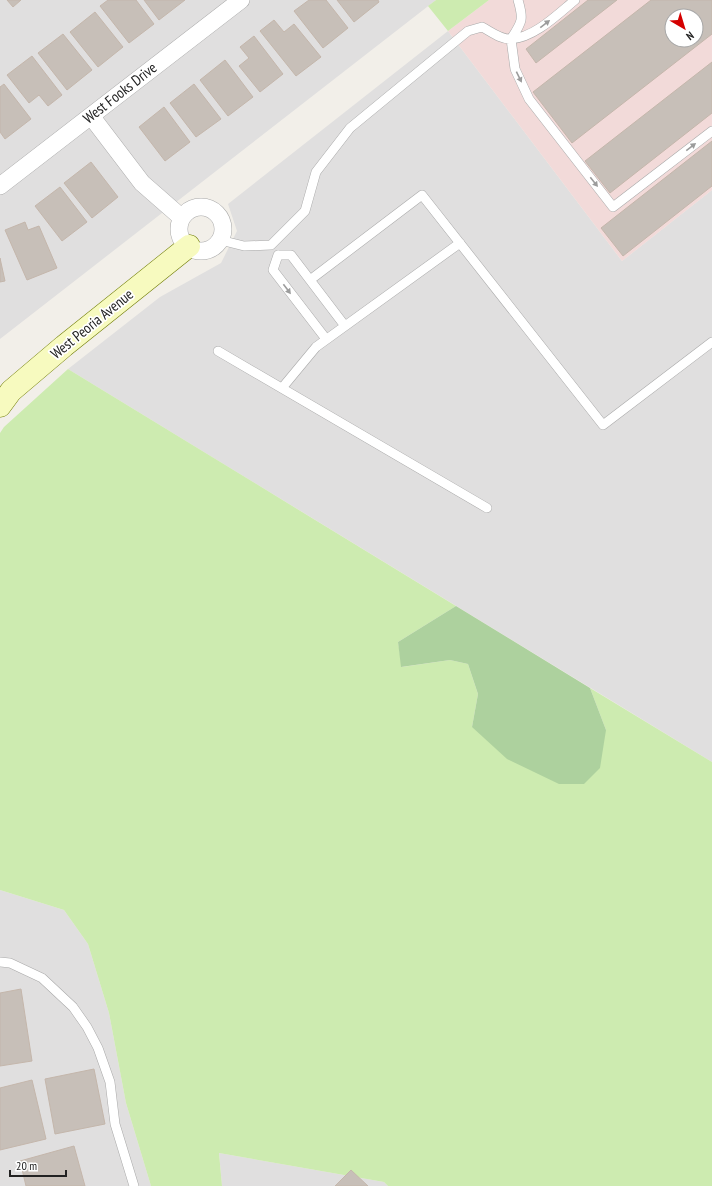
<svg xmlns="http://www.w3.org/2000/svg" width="712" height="1186" font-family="'PT Sans Narrow',sans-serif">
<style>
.residential{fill:#e0dfdf}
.commercial{fill:#f2dad9;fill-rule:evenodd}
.grass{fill:#cdebb0}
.forest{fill:#add19e}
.building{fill:#c7bfb8;stroke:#c4b6ab;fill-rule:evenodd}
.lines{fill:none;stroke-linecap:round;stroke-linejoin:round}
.lane-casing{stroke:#a9a9a9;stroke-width:10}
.street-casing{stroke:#a9a9a9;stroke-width:18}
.secondary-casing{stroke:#707d05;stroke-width:23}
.lane{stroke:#fff;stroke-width:9}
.street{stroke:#fff;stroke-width:17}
.secondary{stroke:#f7fabf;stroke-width:22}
.oneway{fill:#9c9c9c}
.labels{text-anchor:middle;stroke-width:3.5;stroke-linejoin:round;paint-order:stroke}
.street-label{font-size:15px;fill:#222;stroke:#fff}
</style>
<rect width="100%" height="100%" fill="#f2efe9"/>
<path class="residential" d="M0,0H436L0,339Z
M448,31L622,261L712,190V762L68,369L160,297L221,263L237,231L228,204Z
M0,890L64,910L88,944L109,1013L126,1103L151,1186H0Z
M219,1153L384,1182L388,1186H222Z"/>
<path class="commercial" d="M489,0H712V190L622,261L448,31ZM672,16H696V40H672Z"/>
<path class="grass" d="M436,0H489L448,31L428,6Z
M68,369L456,606L398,642L402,667L450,660L468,664L478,694L472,727L606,730L590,688L712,762V1186H388L384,1182L219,1153L222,1186H151L126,1103L109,1013L88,944L64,910L0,890V433L4,427Z"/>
<path class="forest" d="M456,606L590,688L606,730L600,768L584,784H559L507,759L472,727L478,694L468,664L450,660L401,667L398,642Z"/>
<path class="building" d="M7,0H21L13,7Z
M108,0H136L154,24L129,43L100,6Z
M144,0H185L159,20Z
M309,0H326L348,28L323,48L294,11Z
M337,0H378L379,2L354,22Z
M588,0H617L536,63L526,49Z
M651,0H712V34L572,143L533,92ZM672,16H696V40H672Z
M95,12L123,47L98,67L70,32Z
M274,20L284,32L294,24L321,57L296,76L260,31Z
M63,34L92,70L67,90L38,53Z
M254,36L283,74L260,92L239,66L249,58L240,47Z
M32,56L62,95L48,106L39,95L29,103L7,75Z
M225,60L253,97L228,116L200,80Z
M712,62V113L610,193L585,161Z
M4,84L31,119L5,139L0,132V87Z
M194,84L221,119L196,137L170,103Z
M164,107L190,142L165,161L139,127Z
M712,141V186L623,256L601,228Z
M91,162L118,197L92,218L64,183Z
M60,187L87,222L62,241L35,206Z
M25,222L28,230L39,226L57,268L27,280L5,230Z
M0,258L5,281L0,282Z
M21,989L32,1061L0,1066V993Z
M94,1069L105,1124L55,1134L45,1079Z
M32,1080L46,1139L0,1150V1088Z
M74,1146L85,1186H26L20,1161Z
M351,1170L368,1186H335Z"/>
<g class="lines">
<defs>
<path id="lane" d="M518,0C524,20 522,22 511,39L515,69L529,99L613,207L712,131
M220,240L244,246L271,245L305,211L316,172L350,128L468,31L482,27C490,31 501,40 511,39C534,38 558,14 575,0
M278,255L273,270L326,339
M278,255H291L345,326
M310,280L422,195L603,425L712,342
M218,351L487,508
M282,388L316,347L460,243
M0,962L10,963L42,978L73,1007L87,1027L98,1048L110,1082L115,1124L134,1186"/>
<path id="street" d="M91,116L142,183L182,218
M0,186L241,0
M179 229a22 22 0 1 1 44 0a22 22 0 1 1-44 0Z"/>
<path id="secondary" d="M0,406L11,391L64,346L189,246"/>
</defs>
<use href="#lane" class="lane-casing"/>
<use href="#street" class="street-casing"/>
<use href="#secondary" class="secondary-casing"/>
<use href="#lane" class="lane"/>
<use href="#street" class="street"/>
<use href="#secondary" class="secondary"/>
</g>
<defs><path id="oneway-solid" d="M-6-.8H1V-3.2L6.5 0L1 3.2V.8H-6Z"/></defs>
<g class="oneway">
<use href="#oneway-solid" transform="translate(545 24) rotate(-38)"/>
<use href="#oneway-solid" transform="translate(519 77) rotate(64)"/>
<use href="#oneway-solid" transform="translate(691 147) rotate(-38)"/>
<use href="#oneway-solid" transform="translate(594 182) rotate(52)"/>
<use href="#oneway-solid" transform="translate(287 289) rotate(53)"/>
</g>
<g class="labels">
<g class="street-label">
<text transform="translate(120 93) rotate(-38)" y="5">West Fooks Drive</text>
<text transform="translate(92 324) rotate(-39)" y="5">West Peoria Avenue</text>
</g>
</g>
<g transform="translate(684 28) rotate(142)"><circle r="19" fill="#ffffff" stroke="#a7a7a7"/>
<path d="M0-3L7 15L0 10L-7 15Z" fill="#d40000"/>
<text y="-6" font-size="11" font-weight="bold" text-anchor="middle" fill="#222222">N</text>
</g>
<path d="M10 1170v6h56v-6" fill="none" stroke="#222222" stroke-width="2"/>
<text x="16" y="1170" font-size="12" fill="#222222" stroke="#ffffff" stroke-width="3" paint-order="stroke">20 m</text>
</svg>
